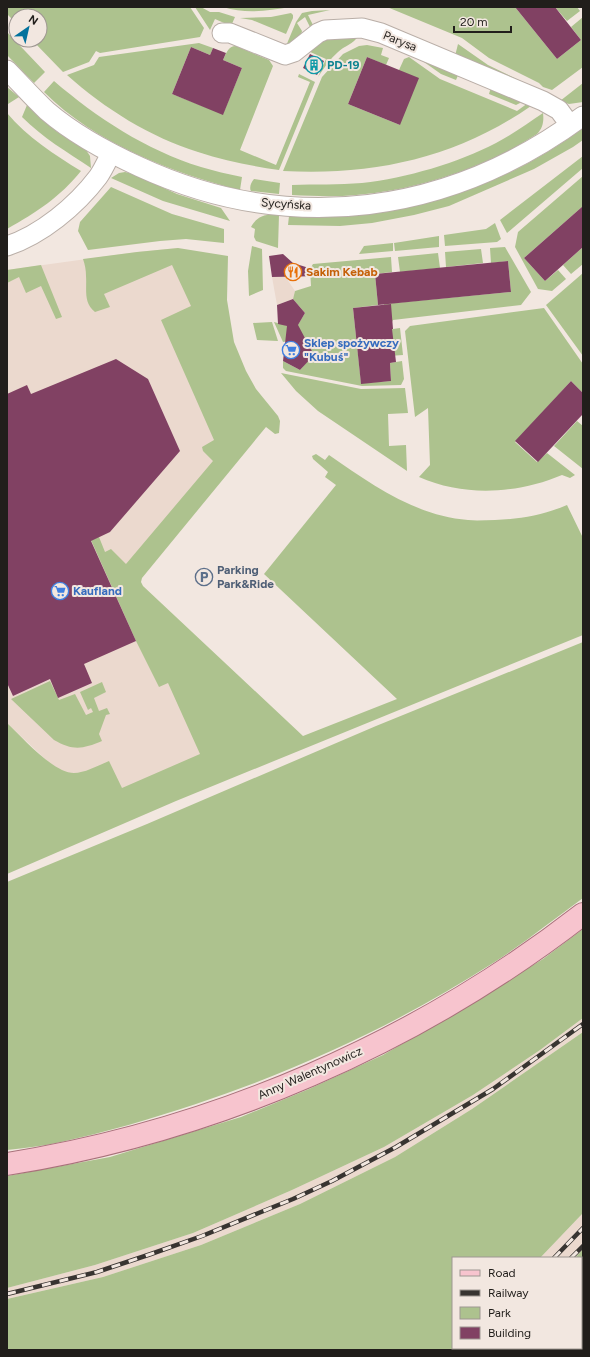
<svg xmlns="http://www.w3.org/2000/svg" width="590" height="1357" font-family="Figtree,sans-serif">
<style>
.built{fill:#ebd9ce}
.green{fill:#adc28e}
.building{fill:#814163}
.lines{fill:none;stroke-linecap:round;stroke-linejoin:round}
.minor-casing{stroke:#b9aea7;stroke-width:21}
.major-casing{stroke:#a8717a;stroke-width:24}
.minor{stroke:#fff;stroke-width:19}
.major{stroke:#f7c4ce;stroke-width:22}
.rail-casing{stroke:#383431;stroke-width:4.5}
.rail{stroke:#f2e7e0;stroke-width:3;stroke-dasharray:9;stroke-linecap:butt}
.labels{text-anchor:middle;stroke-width:4;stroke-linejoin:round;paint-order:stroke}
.street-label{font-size:12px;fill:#211e1b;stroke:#f2e7e0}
.culture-label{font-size:12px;font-weight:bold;fill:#0d838f;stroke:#f2e7e0;text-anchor:start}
.food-label{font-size:12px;font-weight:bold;fill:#c56008;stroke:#f2e7e0;text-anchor:start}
.shop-label{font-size:12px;font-weight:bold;fill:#366cbe;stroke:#f2e7e0;text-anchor:start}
.service-label{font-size:12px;font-weight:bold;fill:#4e5e75;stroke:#f2e7e0;text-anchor:start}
</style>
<rect width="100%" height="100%" fill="#f2e7e0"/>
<path class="built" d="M178,248L244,435L122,582L296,748L113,823L7,723V270L137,252Z
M285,276L295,291L293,299L277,305L272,277Z
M583,1018V1032L472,1109L395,1157L300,1204L201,1245L103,1277L7,1299V1288L95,1265L193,1233L292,1190L384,1147L473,1095L540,1050Z
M583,1213V1249L575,1258H540Z"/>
<path class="green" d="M7,7H190L204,28L200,37L100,53L96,51L89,62L63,72L32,40H40V16H16V23L7,14Z
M195,7H201L210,12H219L235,17L231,26L215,19L210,30Z
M223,7H290C268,11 245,14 223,7Z
M387,7H515L557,59L581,40L571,27L583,17V67L552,90L543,87L539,83L489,58L462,38Z
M555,7H577L580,11L567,21Z
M330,10L308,15L314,27L311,29L305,17L297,23L302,31L301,35L286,46L296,22L302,13L312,11Z
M291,13L293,15V18L286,34L252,20L240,18L271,17Z
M7,32L45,72L34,83L7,55Z
M358,36C354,44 344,46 338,52C330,59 324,68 318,77L326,59L308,51L326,38Z
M199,43L213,48L210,55L191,47L172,94L223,114L242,68L223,60C226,54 228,46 236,46L269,60L273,66L240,150L276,165L310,82L298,77L299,74L315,82L279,170C252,166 225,161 198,152C150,137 105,109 67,75L94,65L99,57Z
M458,44L488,65L535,88L455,56Z
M367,45L383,48L381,55L389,58L386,65L367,57L348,104L400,125L399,70L404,59L409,57L440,79L517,111L528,103L531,106C456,158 373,176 283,171L322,77L343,54L359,46Z
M414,55L459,73L456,80L441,74Z
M54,81C97,118 146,150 201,167C214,171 228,174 242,177L240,190C172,173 95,143 44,92Z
M583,83V102L569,104L560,101Z
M7,87L19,97L8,104H7Z
M491,87L524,101L516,105L489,94Z
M27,105L56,131L86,150L90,156L91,168C67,152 43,138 22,117Z
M7,113C27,137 55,155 81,171C60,197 37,212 7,229Z
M543,113C544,121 543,128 537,134C525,141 514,149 502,154C457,176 406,191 356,195C335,197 313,196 292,195V185C315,184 339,185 362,183C407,178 457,163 496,143C513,134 528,123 543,113Z
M583,128V140L573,147L534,169L449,206L414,215L372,223L340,226L288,225L289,216C307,216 325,217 343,216C430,211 513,180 583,128Z
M583,156V168L507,233L500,220Z
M125,172L133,174L177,194L221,208L230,221L163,201L111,178L119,173Z
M583,176V206L524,258L545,281L558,270L566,279L552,291L538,289L515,247L518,232Z
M254,179L280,183L279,194L251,191C249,188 251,182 254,179Z
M111,187L172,214L224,229V243L186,239L160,241L88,250L78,231L80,222Z
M273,214L279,215L278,248L256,241L254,237L255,229L251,227C256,218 262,215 273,214Z
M495,223L501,239L497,242L445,246L444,235L486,229Z
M439,236V247L395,251L394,243Z
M393,243V251L359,254L364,246Z
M252,246L262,249L263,290L249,296L248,271Z
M505,247L531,292L521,305L393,320L392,322L386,323L384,304L511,292L508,261L491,263L490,248Z
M583,247V264L571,274L563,265Z
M178,248L228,256L227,300L234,342L246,371L256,389L278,416L280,421L279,433L275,434L266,427L142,578L141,582L143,586L303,736L397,699L264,574L336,485L325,477L328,472L313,459L312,456L316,454L325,460L329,455C371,484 415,516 468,520C477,521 486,520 495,520C521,519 543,515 567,505L583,538V635L176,801L7,874V723C22,737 53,773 74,773C85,773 99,765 109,761L122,788L200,754L168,683L159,687L136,641L91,540L99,537L105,552L111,549L126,564L213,461L203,451L202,447L214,440L161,320L191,306L172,265L104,294L110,307L95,312C83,303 87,289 86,276C86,270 85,265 83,259L137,252Z
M481,249L483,263L446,267L445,252Z
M438,253L440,268L400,272L398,257Z
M391,257L392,272L375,274L378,305L353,308L361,383L391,381L390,363L402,361L404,379L401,385L362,386L286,371L283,368V361L300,370L313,355L305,338L283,342L274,322L296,328L305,313L293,299L295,291L311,286L310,269L313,264Z
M41,265L62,317L56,319L41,286L26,293L19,277L7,283V270Z
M583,273V356L546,305Z
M544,308L583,364V393L571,381L515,442L537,462L547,453L575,475L570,478L562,475C517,494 464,497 419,477L430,465L428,408L415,417L405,331L410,326Z
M272,322L278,341L257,340L253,323Z
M400,328L403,355L389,356L386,330Z
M281,373L361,389L405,388L408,413L388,414L389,446L406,445L407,471L318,411L296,391Z
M577,421L583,426V469L554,446Z
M583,642V898C553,920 524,943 493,963C400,1023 300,1069 196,1104C151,1119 106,1132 61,1142C43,1146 25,1148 7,1150V882L147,824L376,726Z
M50,681L59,700L75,694L86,715L93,712L91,708L88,710L80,692L102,682L106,692L94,698L99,711L107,708L110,714L106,715L99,734L102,741C83,749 73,751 54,740L11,699Z
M583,929V1018L540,1050L473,1095L384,1147L292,1190L193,1233L95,1265L7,1288V1176L110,1157L241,1117L309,1089L383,1055L462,1009L543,959Z
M583,1032V1213L540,1258H453L454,1348L452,1350H7V1299L103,1277L201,1245L300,1204L395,1157L472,1109Z
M583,1249V1350H487L489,1348H581V1258H575Z"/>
<path class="building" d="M515,7H555L581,40L557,59Z
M191,47L210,55L213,48L226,53L223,60L242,68L223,115L172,94Z
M310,54L324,61L317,75L303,68Z
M367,57L419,78L400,125L348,104Z
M583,206V247L545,281L524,258Z
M283,254L293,263L325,273L324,276L272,277L269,256Z
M508,261L511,292L378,305L375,274Z
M293,299L305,313L298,325L314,355L300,370L283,361L287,326L278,324L277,305Z
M391,304L393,329H392L396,362L390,363L391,381L361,384L353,308Z
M116,359L148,379L180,451L110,532L91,541L136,641L84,664L92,683L58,698L50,679L13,696L7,683V394L27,385L31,394Z
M571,381L583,393V414L538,462L515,441Z"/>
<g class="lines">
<defs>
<path id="minor" d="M222,33H230L285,55L294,52L318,33L325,30L362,28L381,33L543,101L559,110L570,125
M7,70C20,83 33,98 47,111C75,135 107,152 140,167C292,237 450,214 583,116
M7,246C41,235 76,206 98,177C103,170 107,161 111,153"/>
<path id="major" d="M7,1164C215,1131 417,1043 583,914"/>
</defs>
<use href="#minor" class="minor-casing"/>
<use href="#major" class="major-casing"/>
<use href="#minor" class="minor"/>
<use href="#major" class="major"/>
<defs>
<path id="rail" d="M554,1258L583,1228
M571,1258L583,1246
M7,1294L97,1272L151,1254L202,1236L293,1199L332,1181L396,1147L493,1089L583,1024
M466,1350L468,1348
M483,1350L485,1348"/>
</defs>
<use href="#rail" class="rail-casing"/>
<use href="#rail" class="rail"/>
</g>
<defs>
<symbol id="building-ring" viewBox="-11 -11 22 22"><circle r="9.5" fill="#f2e7e0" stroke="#0f9aa8" stroke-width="1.5"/><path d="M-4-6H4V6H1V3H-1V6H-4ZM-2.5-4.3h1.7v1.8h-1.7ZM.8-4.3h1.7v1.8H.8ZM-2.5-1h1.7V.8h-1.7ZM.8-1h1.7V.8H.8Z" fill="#0f9aa8"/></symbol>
<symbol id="restaurant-ring" viewBox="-11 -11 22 22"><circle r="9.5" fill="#f2e7e0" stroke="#e8710a" stroke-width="1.5"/><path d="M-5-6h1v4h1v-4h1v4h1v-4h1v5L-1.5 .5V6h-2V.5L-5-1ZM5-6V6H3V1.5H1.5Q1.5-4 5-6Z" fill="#e8710a"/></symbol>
<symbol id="supermarket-ring" viewBox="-11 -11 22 22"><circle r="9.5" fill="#f2e7e0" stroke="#3f7fe0" stroke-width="1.5"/><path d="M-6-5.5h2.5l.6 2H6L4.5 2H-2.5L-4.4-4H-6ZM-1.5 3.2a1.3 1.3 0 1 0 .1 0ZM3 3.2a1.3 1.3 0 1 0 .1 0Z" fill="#3f7fe0"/></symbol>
<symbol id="parking-ring" viewBox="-11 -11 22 22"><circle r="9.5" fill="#f2e7e0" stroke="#5c6f8a" stroke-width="1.5"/><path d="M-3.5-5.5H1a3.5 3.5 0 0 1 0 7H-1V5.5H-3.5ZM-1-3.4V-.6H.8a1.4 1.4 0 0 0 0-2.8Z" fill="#5c6f8a"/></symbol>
</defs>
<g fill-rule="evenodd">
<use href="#building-ring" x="304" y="55" width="20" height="20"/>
<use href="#restaurant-ring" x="283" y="262" width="20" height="20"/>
<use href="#supermarket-ring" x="281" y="340" width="20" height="20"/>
<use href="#parking-ring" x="194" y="567" width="20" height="20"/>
<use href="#supermarket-ring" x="50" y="581" width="20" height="20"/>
</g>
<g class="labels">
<g class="street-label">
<text transform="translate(400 41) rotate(22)" y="4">Parysa</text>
<text transform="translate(286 204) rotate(4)" y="4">Sycyńska</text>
<text transform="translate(310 1073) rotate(-24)" y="4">Anny Walentynowicz</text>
</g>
<g class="culture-label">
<text x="327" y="69">PD-19</text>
</g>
<g class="food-label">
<text x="306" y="276">Sakim Kebab</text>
</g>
<g class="shop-label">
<text x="304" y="347">Sklep spożywczy<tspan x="304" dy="14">"Kubuś"</tspan></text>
<text x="73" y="595">Kaufland</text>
</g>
<g class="service-label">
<text x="217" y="574">Parking<tspan x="217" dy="14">Park&amp;Ride</tspan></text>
</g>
</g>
<rect width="590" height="1357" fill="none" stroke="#211e1b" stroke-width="16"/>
<rect x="452" y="1257" width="130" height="92" fill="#f2e7e0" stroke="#9e9791"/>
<rect x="460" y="1270" width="20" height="6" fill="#f7c4ce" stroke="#9e9791"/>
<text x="488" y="1277" font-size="12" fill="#211e1b">Road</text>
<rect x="460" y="1290" width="20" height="6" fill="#383431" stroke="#9e9791"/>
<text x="488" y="1297" font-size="12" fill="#211e1b">Railway</text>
<rect x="460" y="1307" width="20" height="12" fill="#adc28e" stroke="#9e9791"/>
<text x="488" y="1317" font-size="12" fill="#211e1b">Park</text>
<rect x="460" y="1327" width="20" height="12" fill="#814163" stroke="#9e9791"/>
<text x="488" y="1337" font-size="12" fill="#211e1b">Building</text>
<g transform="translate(28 28) rotate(34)"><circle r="19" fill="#f2e7e0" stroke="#9e9791"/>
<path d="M0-3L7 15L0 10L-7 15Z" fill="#02729d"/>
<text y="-6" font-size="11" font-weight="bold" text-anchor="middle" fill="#211e1b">N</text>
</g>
<path d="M454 26v6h57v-6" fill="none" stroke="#211e1b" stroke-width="2"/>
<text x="460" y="26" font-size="12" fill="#211e1b" stroke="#f2e7e0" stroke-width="3" paint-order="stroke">20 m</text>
</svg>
